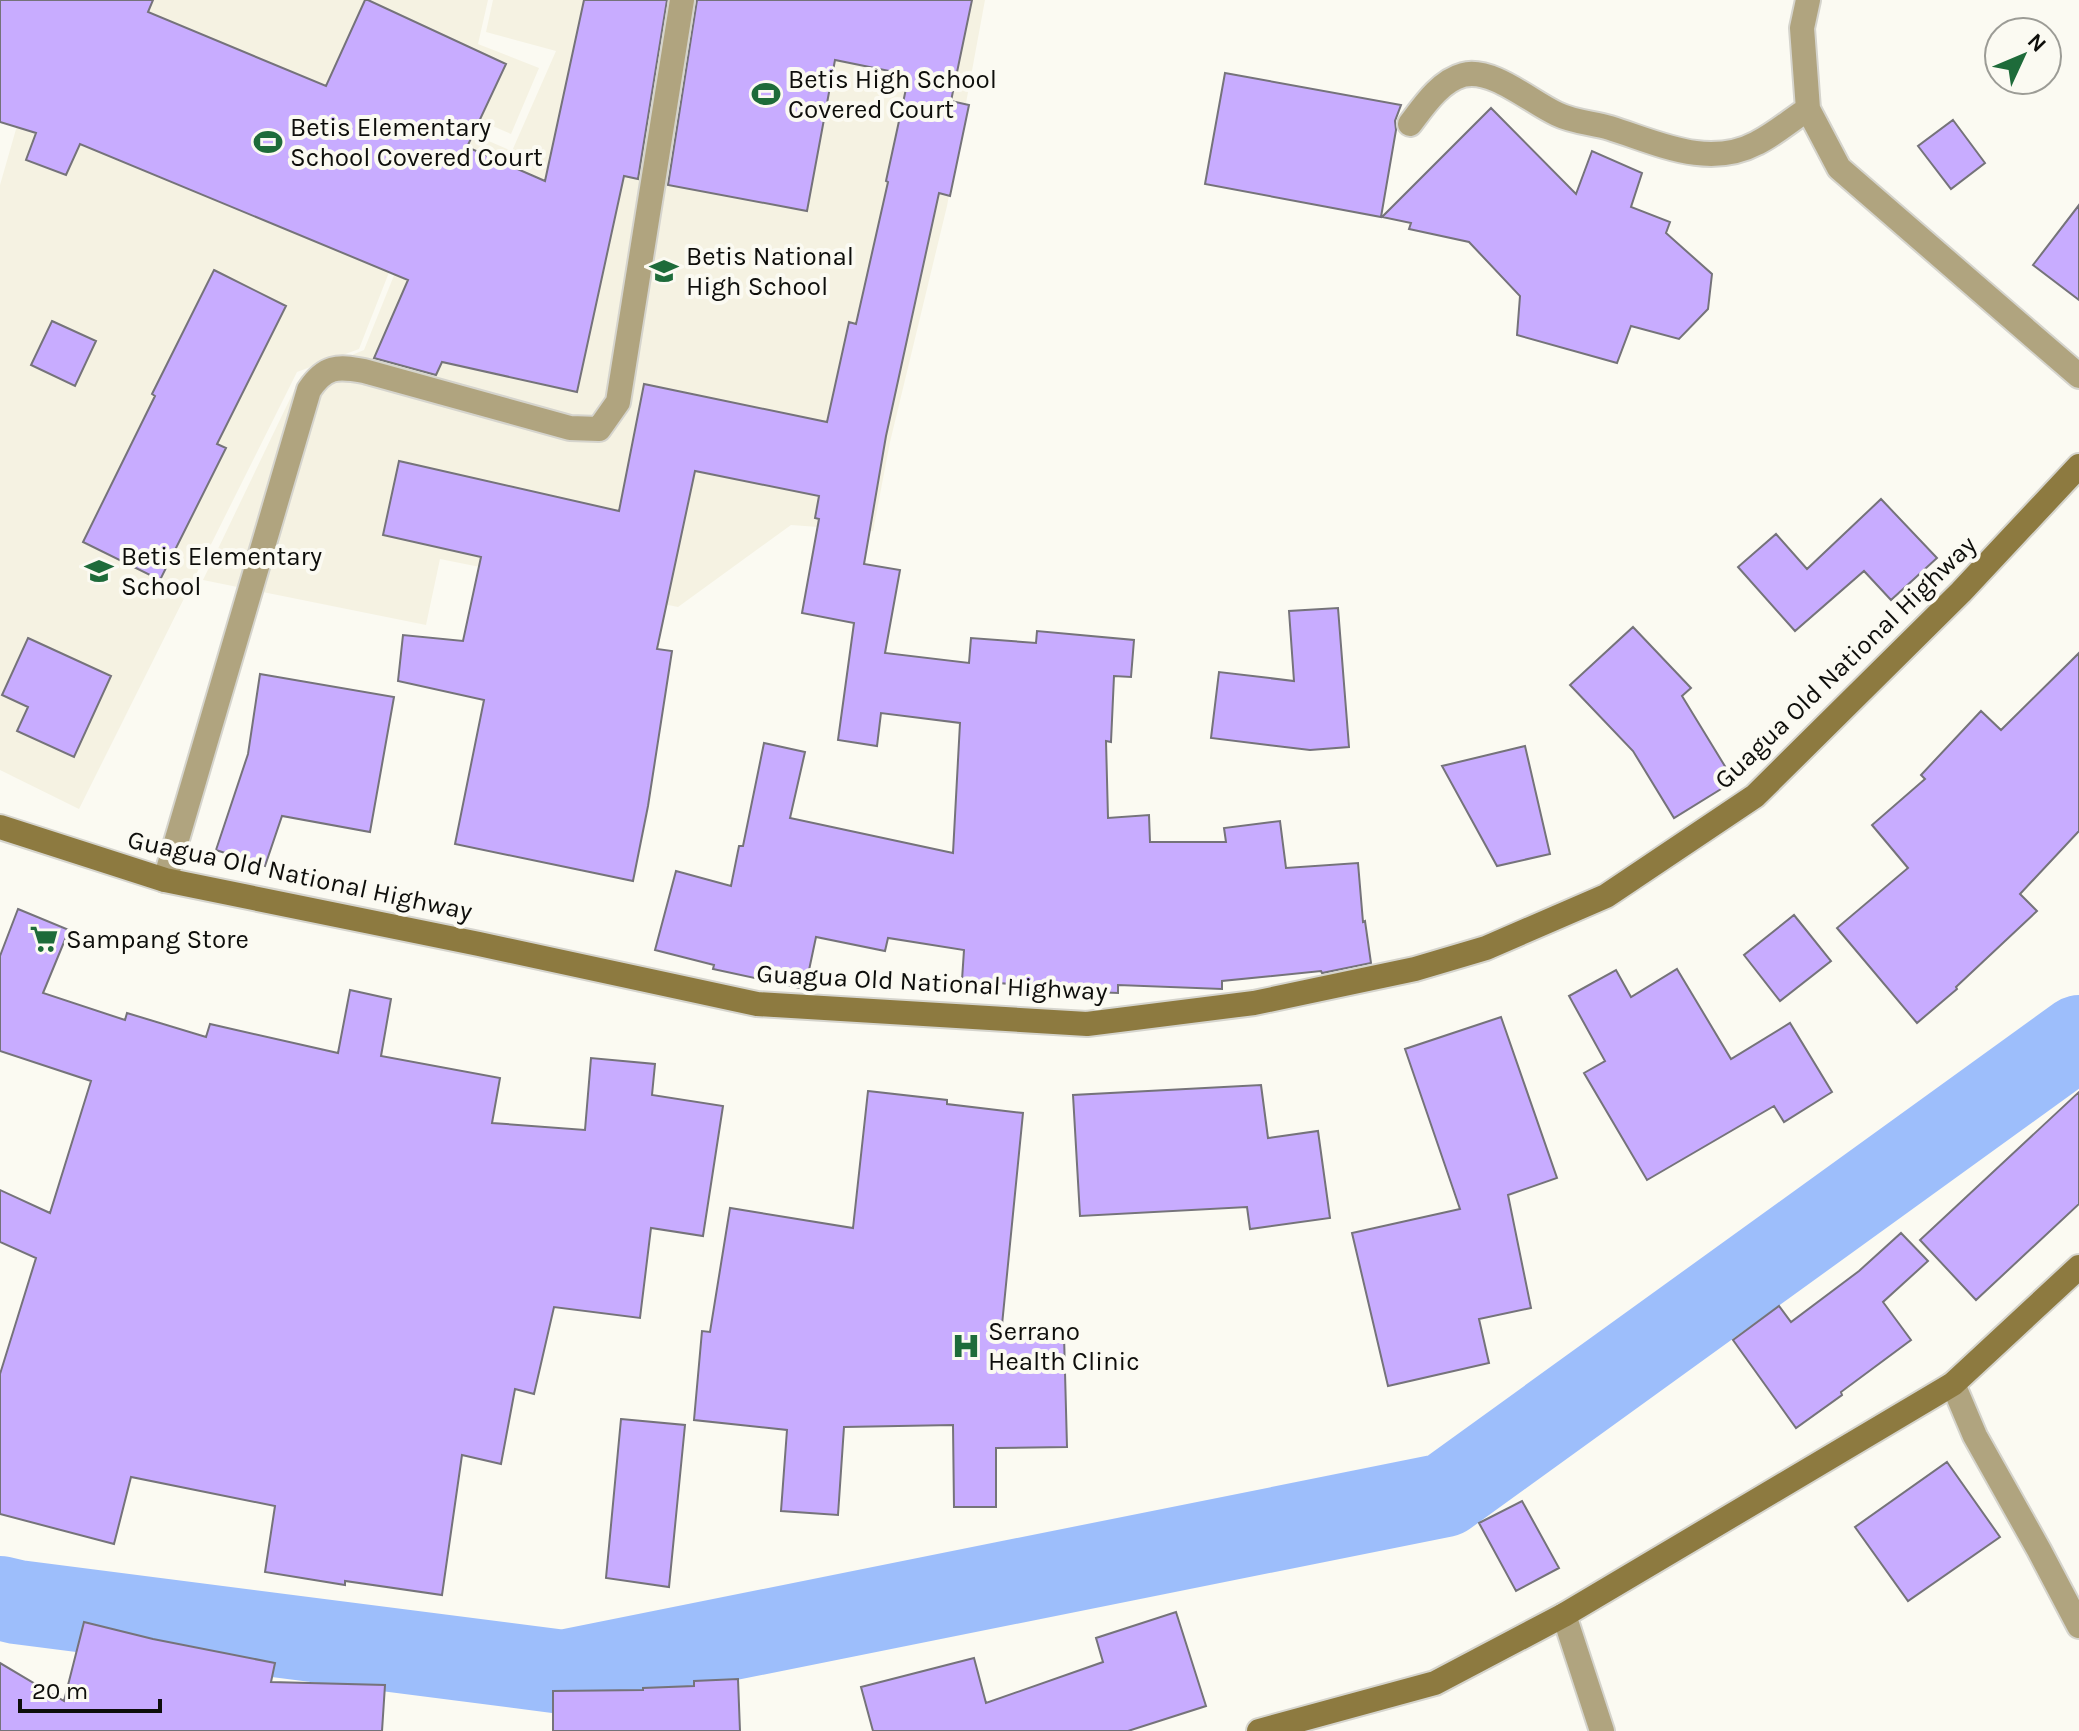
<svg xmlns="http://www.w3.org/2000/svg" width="2079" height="1731" font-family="Karla,sans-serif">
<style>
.built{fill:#f5f2e2}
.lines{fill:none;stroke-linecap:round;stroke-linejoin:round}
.river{stroke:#9dbefb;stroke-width:84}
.building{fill:#c8acff;stroke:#75737a;stroke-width:2}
.lane-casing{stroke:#d5d4cd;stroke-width:28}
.street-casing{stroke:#d5d4cd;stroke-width:28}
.secondary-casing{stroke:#d5d4cd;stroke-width:28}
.lane{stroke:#b0a47f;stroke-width:24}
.street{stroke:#b0a47f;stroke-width:24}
.secondary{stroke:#8d7a40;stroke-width:24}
.labels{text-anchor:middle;stroke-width:8;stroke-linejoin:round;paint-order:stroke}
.poi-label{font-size:26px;fill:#0e0e0b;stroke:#fbfaf2;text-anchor:start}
.street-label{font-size:26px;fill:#0e0e0b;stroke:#fbfaf2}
</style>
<rect width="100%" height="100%" fill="#fbfaf2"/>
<path class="built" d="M53,0H488L478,44L539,68L511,134L453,109L359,349L297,372L79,809L0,770V185Z
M493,0H985L947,206L890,442L873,531L791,525L678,607L440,559L426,625L203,580L301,376L364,350L454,126L512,151L556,51L486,32Z"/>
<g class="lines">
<path class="river" d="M0,1598L17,1602L563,1672L1445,1495L2079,1037"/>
</g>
<path class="building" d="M0,0H153L148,12L326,86L365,0H368L506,64L467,147L545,181L584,0H667L638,179L624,176L577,392L442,362L436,375L374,358L408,280L80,144L66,175L26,160L36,133L0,122Z
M697,0H972L951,101L969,105L950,196L939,193L886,436L864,564L900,570L885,653L969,663L971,638L1036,643L1037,631L1134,640L1131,677L1114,676L1111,742L1106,741L1108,818L1149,815L1150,842H1226L1224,828L1280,821L1286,868L1358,863L1363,922L1365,921L1371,963L1322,973L1321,971L1222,981V989L1118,985V993L1066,991V989L1009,988L1010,984L962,980L964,950L888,938L885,951L816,937L805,989L713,969L714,965L655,950L676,871L731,886L739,846H743L764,743L805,752L790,818L953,853L960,723L881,713L877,746L838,740L854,623L802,613L819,519L815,518L819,496L695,471L657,649L672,651L648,806L633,881L455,844L484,700L398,681L403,635L463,641L481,557L383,535L399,461L619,511L644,384L827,422L849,322L856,324L888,182L886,181L909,75L835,60L807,211L668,185Z
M1225,73L1401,105L1395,121L1396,130L1381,217L1205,184Z
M1491,108L1576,194L1592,151L1642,173L1631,207L1670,222L1666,233L1712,274L1708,309L1679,339L1631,326L1617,363L1517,335L1520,296L1469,242L1409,229L1411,223L1382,217Z
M1953,120L1985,163L1951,189L1918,146Z
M2079,205V300L2033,265Z
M214,270L286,306L217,444L226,448L160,580L83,542L155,396L152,394Z
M52,321L96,341L75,386L31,365Z
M1881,499L1937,558L1891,600L1864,571L1795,631L1738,567L1776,534L1807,569Z
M1338,608L1349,747L1310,750L1211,738L1219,672L1294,681L1289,611Z
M1633,627L1691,688L1682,696L1734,781L1674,818L1633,751L1570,685Z
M28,638L111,676L74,757L17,731L28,707L2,695Z
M2079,653V831L2020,894L2037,911L1956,987L1957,989L1917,1023L1837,928L1908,868L1872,825L1925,779L1921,775L1981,711L2001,730Z
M260,674L394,697L370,832L282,816L265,866L216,850L248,754Z
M1525,746L1550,854L1497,866L1442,766Z
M18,909L69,930L43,993L125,1020L127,1013L206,1037L210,1024L338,1053L350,990L391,999L381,1056L500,1078L492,1123L585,1130L591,1058L655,1064L652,1095L723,1106L703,1236L651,1228L640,1318L554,1307L534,1394L515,1389L501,1464L462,1455L442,1595L345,1581V1585L265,1572L275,1506L131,1477L114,1544L0,1514V1374L36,1258L0,1242V1190L50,1213L91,1081L0,1051V956Z
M1794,915L1831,961L1780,1001L1744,955Z
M1677,969L1731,1059L1790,1023L1832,1092L1784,1122L1774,1106L1647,1180L1584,1073L1605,1061L1569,996L1616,970L1631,997Z
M1501,1017L1557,1178L1508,1195L1531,1308L1479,1319L1489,1363L1388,1386L1352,1233L1460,1209L1405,1049Z
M1261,1085L1268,1138L1318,1131L1330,1218L1250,1229L1247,1207L1080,1216L1073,1095Z
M868,1091L947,1100V1104L1023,1113L1001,1335H1064L1067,1447L996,1448V1507H954L953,1425L844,1427L838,1515L781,1511L787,1430L694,1420L702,1331L710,1332L730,1208L853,1228Z
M2079,1092V1204L1976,1300L1920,1240Z
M1901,1233L1928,1261L1883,1302L1911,1340L1841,1392L1842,1395L1796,1428L1733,1340L1779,1306L1791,1322L1859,1271Z
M621,1419L685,1425L669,1587L606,1578Z
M1947,1462L2000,1537L1908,1601L1855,1527Z
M1522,1501L1559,1568L1516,1591L1479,1523Z
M1176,1612L1206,1706L1128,1731H873L861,1687L974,1658L986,1703L1103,1662L1096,1638Z
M84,1622L153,1639L275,1663L271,1682L385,1685L382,1731H0V1663L64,1701Z
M738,1679L740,1731H553V1691L643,1690V1688L694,1686V1681Z"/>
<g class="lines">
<defs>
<path id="lane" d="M1808,0L1802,28L1808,109L1839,168L2079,376
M1410,124C1423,107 1440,81 1463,75C1492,67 1532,103 1557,114C1573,122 1593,123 1610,128C1658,143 1708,169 1757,143C1775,134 1791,120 1808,109
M165,880L309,390C325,366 337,366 364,371L570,428L599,429L618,402L682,0"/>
<path id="street" d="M1953,1384L1975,1436L2039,1550L2079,1626
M1564,1615L1602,1731"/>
<path id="secondary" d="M0,827L165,880L479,944L757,1004L1087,1024L1254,1003L1415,969L1486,948L1606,896L1755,796L1961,592L2079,466
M1259,1731L1435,1683L1564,1615L1953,1384L2079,1267"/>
</defs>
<use href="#lane" class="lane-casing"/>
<use href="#street" class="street-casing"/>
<use href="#secondary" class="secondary-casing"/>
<use href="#lane" class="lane"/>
<use href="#street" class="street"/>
<use href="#secondary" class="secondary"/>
</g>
<defs>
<symbol id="stadium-bare" viewBox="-9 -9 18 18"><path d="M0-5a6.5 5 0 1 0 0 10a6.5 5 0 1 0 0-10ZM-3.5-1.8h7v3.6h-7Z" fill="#1e6b3a" stroke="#fbfaf2" stroke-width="2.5" paint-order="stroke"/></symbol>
<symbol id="school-bare" viewBox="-9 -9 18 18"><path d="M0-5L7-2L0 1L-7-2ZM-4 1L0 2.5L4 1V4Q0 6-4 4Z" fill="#1e6b3a" stroke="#fbfaf2" stroke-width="2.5" paint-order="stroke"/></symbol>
<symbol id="supermarket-bare" viewBox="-9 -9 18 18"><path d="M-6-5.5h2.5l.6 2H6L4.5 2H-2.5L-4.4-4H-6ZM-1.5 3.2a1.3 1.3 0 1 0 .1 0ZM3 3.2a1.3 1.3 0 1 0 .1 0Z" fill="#1e6b3a" stroke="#fbfaf2" stroke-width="2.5" paint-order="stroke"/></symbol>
<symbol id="hospital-bare" viewBox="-9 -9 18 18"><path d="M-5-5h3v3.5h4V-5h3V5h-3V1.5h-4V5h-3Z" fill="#1e6b3a" stroke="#fbfaf2" stroke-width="2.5" paint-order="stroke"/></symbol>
</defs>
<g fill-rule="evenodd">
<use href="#stadium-bare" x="746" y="74" width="40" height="40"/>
<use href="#stadium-bare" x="248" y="122" width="40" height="40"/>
<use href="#school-bare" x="644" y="251" width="40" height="40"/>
<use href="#school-bare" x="79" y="551" width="40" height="40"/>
<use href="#supermarket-bare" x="24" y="919" width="40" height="40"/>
<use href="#hospital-bare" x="946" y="1326" width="40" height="40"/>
</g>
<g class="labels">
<g class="poi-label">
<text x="788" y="88">Betis High School<tspan x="788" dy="30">Covered Court</tspan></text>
<text x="290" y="136">Betis Elementary<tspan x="290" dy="30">School Covered Court</tspan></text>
<text x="686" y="265">Betis National<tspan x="686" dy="30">High School</tspan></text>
<text x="121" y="565">Betis Elementary<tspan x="121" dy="30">School</tspan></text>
<text x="66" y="948">Sampang Store</text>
<text x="988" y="1340">Serrano<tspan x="988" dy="30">Health Clinic</tspan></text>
</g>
<g class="street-label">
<text transform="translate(1845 662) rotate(-44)" y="9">Guagua Old National Highway</text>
<text transform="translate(300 875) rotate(12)" y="9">Guagua Old National Highway</text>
<text transform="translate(932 982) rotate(3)" y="9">Guagua Old National Highway</text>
</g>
</g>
<g transform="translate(2023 56) rotate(46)"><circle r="38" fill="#fbfaf2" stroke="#9c9c96" stroke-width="2"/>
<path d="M0-6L14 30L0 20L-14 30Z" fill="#1e6b3a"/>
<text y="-12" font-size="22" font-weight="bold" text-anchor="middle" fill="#0e0e0b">N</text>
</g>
<path d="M20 1699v12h140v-12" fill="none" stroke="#0e0e0b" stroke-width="4"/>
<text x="32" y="1699" font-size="24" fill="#0e0e0b" stroke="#fbfaf2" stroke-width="6" paint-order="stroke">20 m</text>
</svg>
